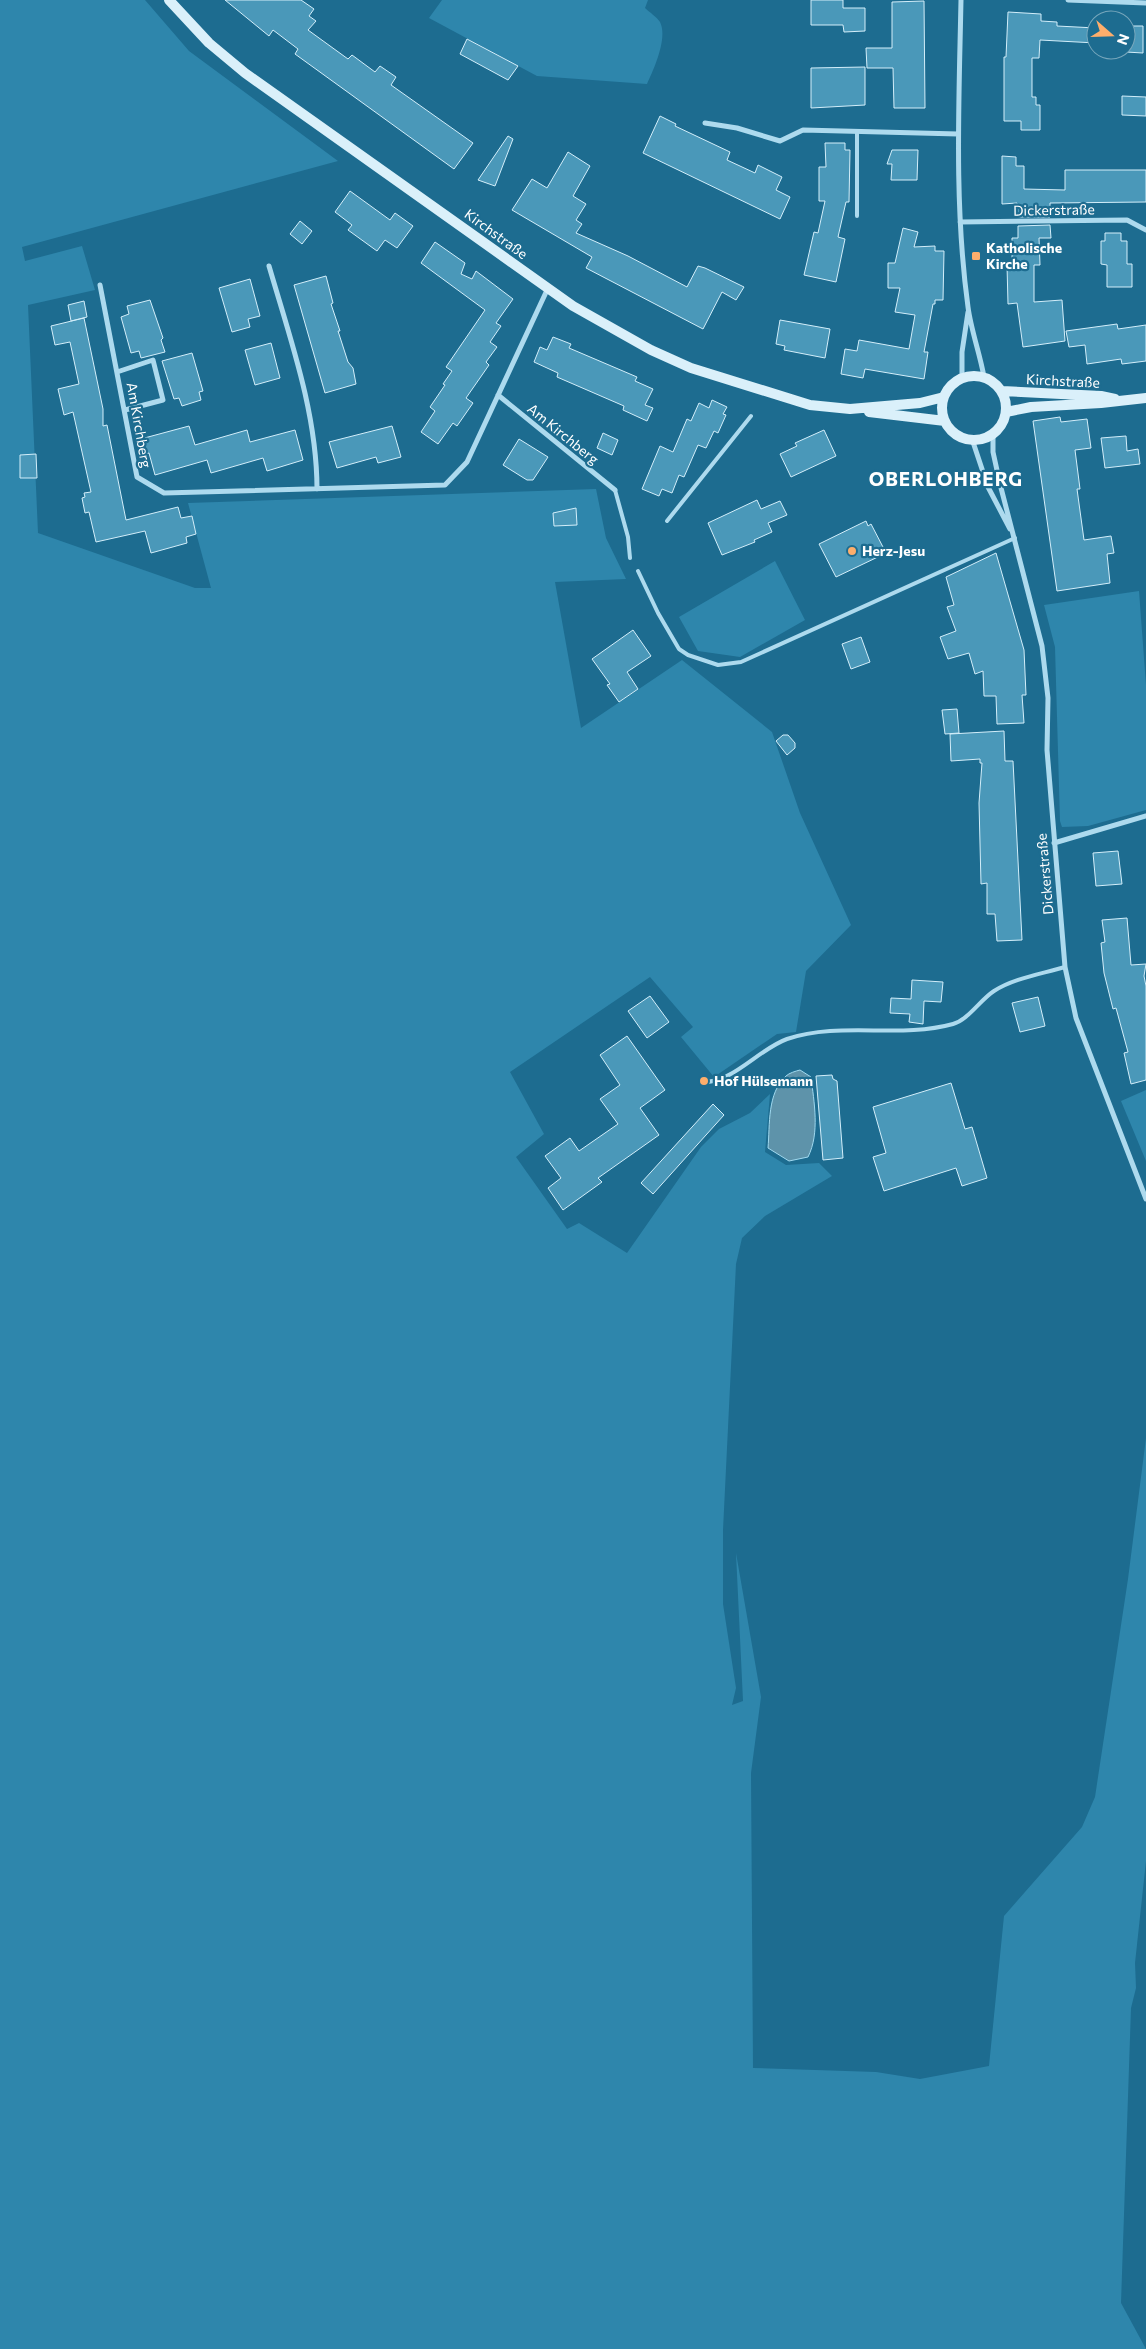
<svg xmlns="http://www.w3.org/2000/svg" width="1146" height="2349" font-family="Commissioner,sans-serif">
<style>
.green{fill:#2e86ac}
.water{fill:#5e93aa;stroke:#a0d9ef}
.building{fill:#4a98b9;stroke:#d3eefa}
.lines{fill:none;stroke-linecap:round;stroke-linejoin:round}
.lane{stroke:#addaee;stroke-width:4}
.street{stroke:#addaee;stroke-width:5}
.secondary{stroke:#daf0fa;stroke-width:10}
.poi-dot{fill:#fdae6c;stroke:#1d6c90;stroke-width:2}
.labels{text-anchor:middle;stroke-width:4.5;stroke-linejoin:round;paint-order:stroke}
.street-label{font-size:14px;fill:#fff;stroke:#1d6c90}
.poi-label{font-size:14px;font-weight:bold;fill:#fff;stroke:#1d6c90;text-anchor:start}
.district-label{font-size:19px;font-weight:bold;letter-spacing:1px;fill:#fff;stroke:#1d6c90}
</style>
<rect width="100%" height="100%" fill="#1d6c90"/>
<path class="green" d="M0,0H145L189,51L338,161L22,247L25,261L82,246L95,290L28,305L38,533L195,588H211L188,503L596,489L606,538L626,579L555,582L581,728L682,660L772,732L800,813L851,925L806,971L796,1032L777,1034L714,1077L681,1037L693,1027L650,977L510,1072L544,1134L516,1157L567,1229L579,1223L627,1253L701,1147L719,1129L750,1113L770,1094L765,1152L786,1165L819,1163L832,1176L765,1216L742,1238L736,1264L723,1530V1604L736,1688L732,1705L743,1701L736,1553L761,1697L751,1773L753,2068L876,2072L920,2079L989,2066L1004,1916L1082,1827L1095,1797L1128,1579L1146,1438V1861L1135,1963L1136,1988L1131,2008L1121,2303L1146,2349H0Z
M442,0H648L645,8C649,12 657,17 660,22C668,38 654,69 647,84L537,76L429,18Z
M775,561L805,620L740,657L698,651L679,617Z
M1139,591L1146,685V810L1088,826L1062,827L1060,821L1055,647L1044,605Z
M1146,1090V1161L1121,1101Z"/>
<path class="water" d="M800,1070L811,1077C814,1102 820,1133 808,1157L789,1161L768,1148C770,1125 767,1093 786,1076C789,1073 796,1071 800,1070Z"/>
<path class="building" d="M225,0H301L314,9L309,16L316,21L308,30L348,59L352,55L375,72L380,66L396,77L391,85L473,143L454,169L295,54L298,49L273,30L269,36Z
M811,0H843V8H865V31L844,32L843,25H811Z
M924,1L925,108H894L893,68H867L866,48H892V2Z
M1008,12L1041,14V21L1057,22V26L1096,28V43L1040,40L1039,58H1032V97H1036V105H1040V130H1021V121H1004V57H1006Z
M1126,26H1143V53L1126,52Z
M467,39L518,66L508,80L460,54Z
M865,67V105L811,108V68Z
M1122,96L1146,97V116L1122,115Z
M660,116L676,124L675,126L730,152L727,160L755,173L758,165L782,177L776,190L790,197L780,219L643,153Z
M508,136L513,139L495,186L478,180Z
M825,143H845V150H850L849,202H846L838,237L845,239L836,282L804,275L814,232L818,233L825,201H819V167H826Z
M892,150H918L917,180H891L892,164H887Z
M568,152L590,166L573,196L586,204L576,220L582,224L576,233L628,256L687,287L698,266L705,268L744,287L736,300L722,292L703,329L586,268L592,257L512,210L532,179L547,188Z
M1002,156L1016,157V166H1024V189L1065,190V170H1146V202L1050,203V217H1017V203L1002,204Z
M350,191L390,220L395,213L413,226L397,248L385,240L377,251L348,230L352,225L335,212Z
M300,221L312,231L302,244L290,234Z
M1050,225L1051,238H1039L1040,265H1034V302L1062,300L1065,341L1023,347L1017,303L1008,304L1007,265H1012V238H1018V226Z
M903,228L918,232L914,247L935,246V251H944L943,300H935V304H933L924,352H928L924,379L865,369L863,378L841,374L845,349L857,351L859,340L909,349L915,315L895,312L900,288H888V263H895Z
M1105,233H1121V241H1127V264H1132V287H1107V265L1101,264V241H1105Z
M435,242L465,263L461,274L472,279L476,271L513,299L496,323L501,326L490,342L497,347L486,362L489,365L466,398L473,403L457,426L453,423L438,444L421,432L435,411L430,407L445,385L443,384L452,371L446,367L485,310L421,263Z
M326,276L333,303L331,304L340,331H338L348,362L353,368L356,384L325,393L294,285Z
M250,279L260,316L248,319L250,327L232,332L219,288Z
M150,300L163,338L161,340L165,352L141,358L139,351L131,353L121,317L129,314L127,306Z
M84,301L87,317L71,321L68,305Z
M84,318L103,409V426L107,425L126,520L178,507L181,518L192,516L196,534L186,537L187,543L151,553L145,531L96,542L89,512L85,513L82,498L85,497L84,493L91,492L73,412L64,415L58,389L79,384L70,342L55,345L51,326Z
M780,320L830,329L825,358L784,350L785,346L776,344Z
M1117,324L1118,329L1146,325V361L1122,364L1121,359L1087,364L1085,345L1069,347L1066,331Z
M553,337L571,344L569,348L637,377L635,381L653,389L645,405L653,408L647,421L623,410L624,406L557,377L558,373L534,362L540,347L547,350Z
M271,343L280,378L255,385L245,350Z
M192,353L203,391L199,392L201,400L182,406L179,398L174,399L162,361Z
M712,400L727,407L723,414L726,415L718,433L714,431L706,448L698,445L684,477L679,475L672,493L662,489L659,496L642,489L660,446L673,452L687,419L691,421L699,403L709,408Z
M1060,417L1061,422L1087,419L1091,448L1075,450L1080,489H1077L1084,540L1111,536L1114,553L1107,554L1110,583L1057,591L1033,421Z
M189,426L195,445L247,430L250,442L295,430L303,460L267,471L263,458L211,473L207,460L155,475L149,453L141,455L137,440Z
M392,426L401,457L378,463L376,457L337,468L329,442Z
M824,430L836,456L791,477L780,454L797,446L795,443Z
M603,433L618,440L612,455L597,448Z
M1126,436L1127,451L1138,449L1140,464L1105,468L1101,438Z
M519,439L548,457L533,480H527L503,465Z
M36,454L37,478H20V455Z
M757,500L761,509L780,501L787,515L768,523L772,532L754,540L755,542L722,555L708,523Z
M576,508L577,525L554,526L553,513Z
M866,521L868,526L871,524L884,549L880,552L882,555L836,577L819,544Z
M996,553L1024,650L1026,695H1022L1024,723L997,724L996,696H984L983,671L975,674L969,653L948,659L940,637L956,631L947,607L954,605L946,577Z
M633,630L651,656L627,672L638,689L619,702L607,685L610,684L592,659Z
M861,637L870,662L851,669L842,644Z
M957,709L959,733L945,734L942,710Z
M1004,731L1005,761H1013L1022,940L997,941L995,914H987V883L981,884L979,803L982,763H980V759L951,761L950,734Z
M783,735H788L795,743V748L787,755L776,741Z
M1118,851L1122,884L1096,886L1093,853Z
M1127,918L1131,965L1146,964L1144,976L1146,986V1080L1131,1084L1124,1053L1128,1052L1116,1008L1113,1009L1104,973L1101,943L1105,942L1102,920Z
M912,980L943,982L941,1002L924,1001L923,1024L909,1022L910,1014L890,1013L891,998L911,999Z
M650,996L669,1022L647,1038L628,1011Z
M1038,997L1045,1026L1020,1032L1012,1003Z
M627,1036L665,1090L640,1108L659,1135L598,1178L602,1182L563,1210L548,1188L561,1178L545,1156L570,1138L579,1151L618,1124L600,1099L620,1085L600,1055Z
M832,1075L833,1079L837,1081L843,1158L823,1160L816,1076Z
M951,1083L965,1129L972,1127L987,1178L962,1186L956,1168L884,1191L873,1157L886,1153L873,1107Z
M713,1104L724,1115L653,1194L641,1183Z"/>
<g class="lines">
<path class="lane" d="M857,132V216
M615,490L628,537L630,558
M667,521L751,416
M638,571L658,613L679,649L688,655L718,665L741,662L1015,538
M701,1082C732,1084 757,1050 787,1039C841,1021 899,1039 953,1024C968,1020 980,1000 994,991C1014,978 1042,974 1065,967"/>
<path class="street" d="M961,0C959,102 954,205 968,307C971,330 980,354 984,377
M1068,0L1146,3
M705,123L737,128L780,141L803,130L958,134
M960,222L1127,220L1146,230
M269,266C290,338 317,413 317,489
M100,285L137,477L164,493L445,485L467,462L548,288
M117,372L153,360L163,400L125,410
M962,378V352L968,312
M498,395L615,490
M993,434V452L1000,484L1042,646L1048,698L1047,750L1065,967L1076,1018L1146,1199
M972,439L988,487L1010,529
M1054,843L1146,816"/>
<path class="secondary" d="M169,0L209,43L245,73L573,306L651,350L691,368L810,405L850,409L920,403L944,397
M942 408a32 32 0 1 1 64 0a32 32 0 1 1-64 0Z
M1002,391L1101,396L1115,399
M869,412L945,421
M1006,412L1031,407L1101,403L1146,398"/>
</g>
<g class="poi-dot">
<rect x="971" y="251" width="10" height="10" rx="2.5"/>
<circle cx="852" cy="551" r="5"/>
<circle cx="704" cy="1081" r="5"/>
</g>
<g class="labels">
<g class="street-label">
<text transform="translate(1054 210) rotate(-1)" y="5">Dickerstraße</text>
<text transform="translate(496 234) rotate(36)" y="5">Kirchstraße</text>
<text transform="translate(1063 381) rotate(3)" y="5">Kirchstraße</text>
<text transform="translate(139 425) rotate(80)" y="5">Am Kirchberg</text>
<text transform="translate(563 434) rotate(39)" y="5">Am Kirchberg</text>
<text transform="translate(1045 874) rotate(-95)" y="5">Dickerstraße</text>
</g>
<g class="poi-label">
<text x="986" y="253">Katholische<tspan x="986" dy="16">Kirche</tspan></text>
<text x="862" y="556">Herz-Jesu</text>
<text x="714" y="1086">Hof Hülsemann</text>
</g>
<g class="district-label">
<text x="946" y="486">OBERLOHBERG</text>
</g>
</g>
<g transform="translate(1111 35) rotate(110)"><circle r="24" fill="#1d6c90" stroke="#77a7bc"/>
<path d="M0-4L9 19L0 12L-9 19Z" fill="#fdae6c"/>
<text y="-8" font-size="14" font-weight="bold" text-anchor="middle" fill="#ffffff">N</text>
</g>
</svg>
